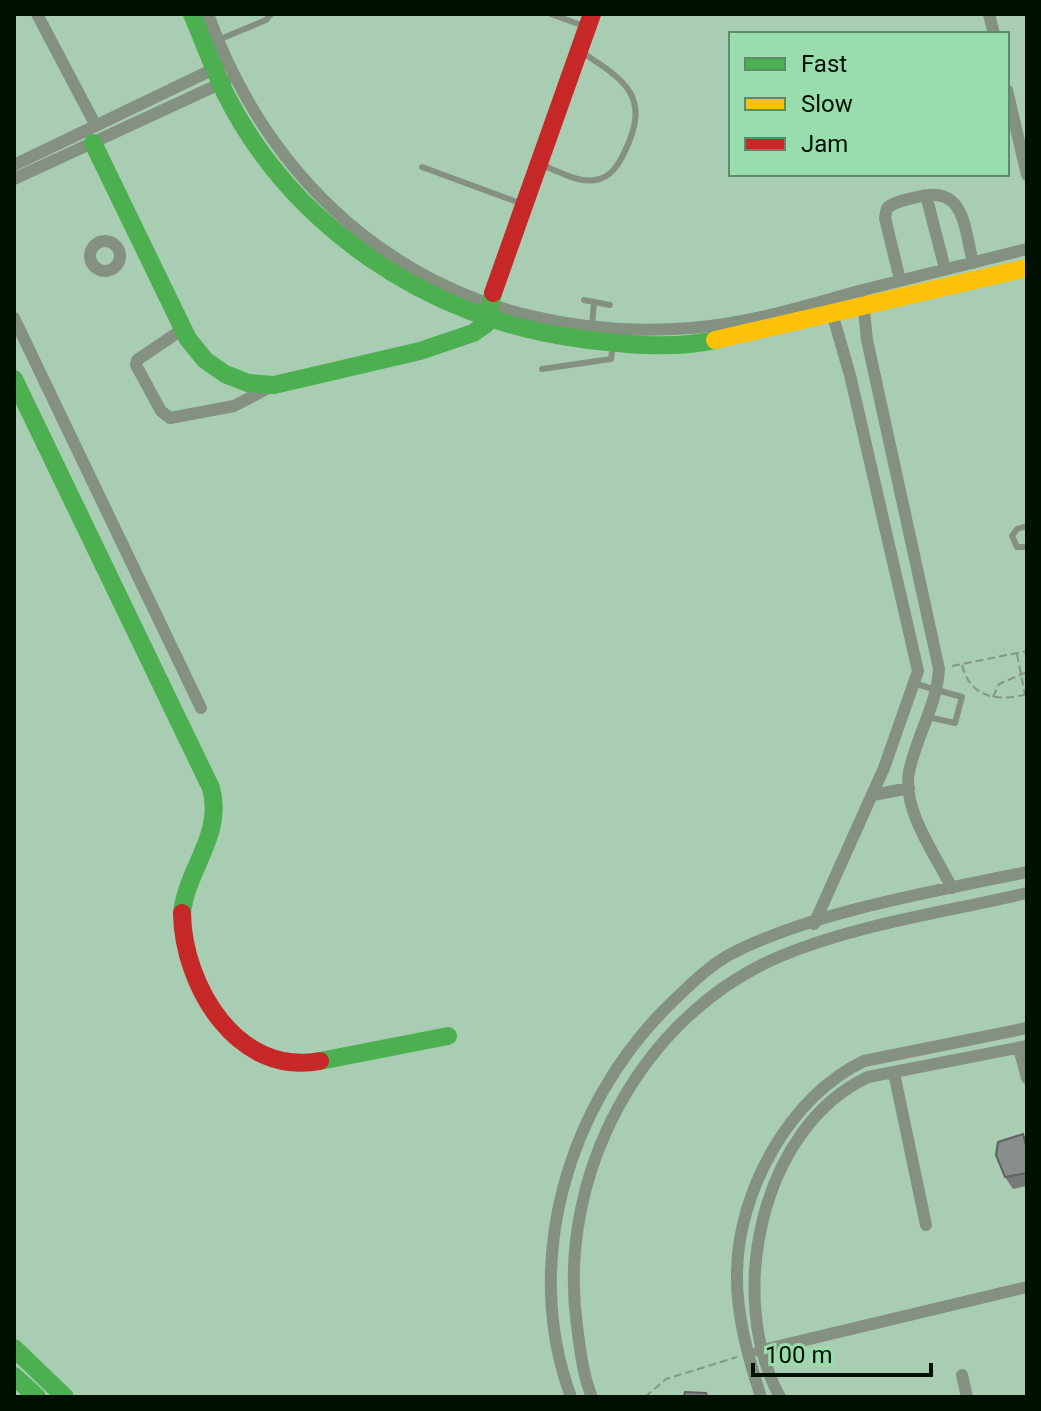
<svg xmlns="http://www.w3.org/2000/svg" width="1041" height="1411" font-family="Roboto,sans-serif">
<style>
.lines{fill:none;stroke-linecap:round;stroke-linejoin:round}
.path{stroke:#849684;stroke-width:2;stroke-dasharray:8 4;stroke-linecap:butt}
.lane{stroke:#849180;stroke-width:6}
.street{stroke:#849180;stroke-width:12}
.fast{stroke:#4caf50;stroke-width:18}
.slow{stroke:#ffc107;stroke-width:18}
.jam{stroke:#c62828;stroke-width:18}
.wall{fill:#757a78}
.building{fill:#888e8b;stroke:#5f6361;stroke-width:2}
</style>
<rect width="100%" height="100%" fill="#a8cdb3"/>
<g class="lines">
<path class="path" d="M1017,654L1025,695
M962,665C970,698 998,702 1027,694
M952,666L1027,651
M993,697L999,684L1027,672
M645,1397L666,1379L737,1357"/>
<path class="lane" d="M551,14L584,26
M218,40L266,20L271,14
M542,165C558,171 578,183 595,180C611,178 619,164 625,151C651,97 626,81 583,53
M422,167L520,203
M584,300L610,305
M592,325L594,302
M542,369L611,359L613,345
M1027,526L1017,529L1012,536L1017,547H1027
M916,684L962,697L955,723L928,717"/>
<path class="street" d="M37,14L96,126
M208,14C284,225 466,346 691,328C749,324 807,305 863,290C917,276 972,263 1027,249
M989,14L994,34
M1007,90L1027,175
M14,165L220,66
M14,179L226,81
M926,195L945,269
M90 256a15 15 0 1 1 30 0a15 15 0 1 1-30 0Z
M900,280L885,218L887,208C895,201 906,200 917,197C965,184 964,227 973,263
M863,301L867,340L939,669C937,705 916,737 909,772C902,810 936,856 952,888
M14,318L201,708
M183,329L137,360L136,365L161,411L170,418L234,406L274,385
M873,795L909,788
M814,924L884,768L918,671L850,375L830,306
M1019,1048L1027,1078
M894,1073L926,1225
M759,1351L1027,1287
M962,1375L967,1397
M571,1397C521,1262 568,1105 668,1006C687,988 706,968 729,955C810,912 936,891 1027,872
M592,1397C583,1376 580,1349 577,1326C556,1177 640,1015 781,956C858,924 946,912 1027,893
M761,1397C748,1357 736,1314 737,1272C738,1191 790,1096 864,1061L1027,1028
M780,1397C725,1297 761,1127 868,1077L1027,1046"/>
<path class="fast" d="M192,14C203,40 213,67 225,93C292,227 429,318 575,338C619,344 671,350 715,340
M93,143L188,339L205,360L225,374L248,383L274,385L420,351L473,333L486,324L493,293
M14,379L211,788C224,835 187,868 182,913
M320,1061L448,1036
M14,1348L65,1397
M14,1376L37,1397"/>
<path class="slow" d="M715,340L1027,268"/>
<path class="jam" d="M493,293L592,14
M182,913C183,985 237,1077 320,1061"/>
</g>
<path class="wall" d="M1023,1134L1027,1139V1186L1013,1189L1005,1177Z"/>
<path class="building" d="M1023,1134L1027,1149V1173L1005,1177L996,1155L998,1142Z
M685,1392L706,1393L707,1397H684Z"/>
<rect width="1041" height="1411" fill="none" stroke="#001103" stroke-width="32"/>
<rect x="729" y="32" width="280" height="144" fill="#99dcad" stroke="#5c8b69" stroke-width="2"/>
<rect x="745" y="58" width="40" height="12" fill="#4caf50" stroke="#5c8b69" stroke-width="2"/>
<text x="801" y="72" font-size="24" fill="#001103">Fast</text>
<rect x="745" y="98" width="40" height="12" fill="#ffc107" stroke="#5c8b69" stroke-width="2"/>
<text x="801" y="112" font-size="24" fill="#001103">Slow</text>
<rect x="745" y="138" width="40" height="12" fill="#c62828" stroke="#5c8b69" stroke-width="2"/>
<text x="801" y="152" font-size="24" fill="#001103">Jam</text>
<path d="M753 1363v12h178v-12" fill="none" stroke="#001103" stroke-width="4"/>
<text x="765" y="1363" font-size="24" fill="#001103" stroke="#99dcad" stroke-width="6" paint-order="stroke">100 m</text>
</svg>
